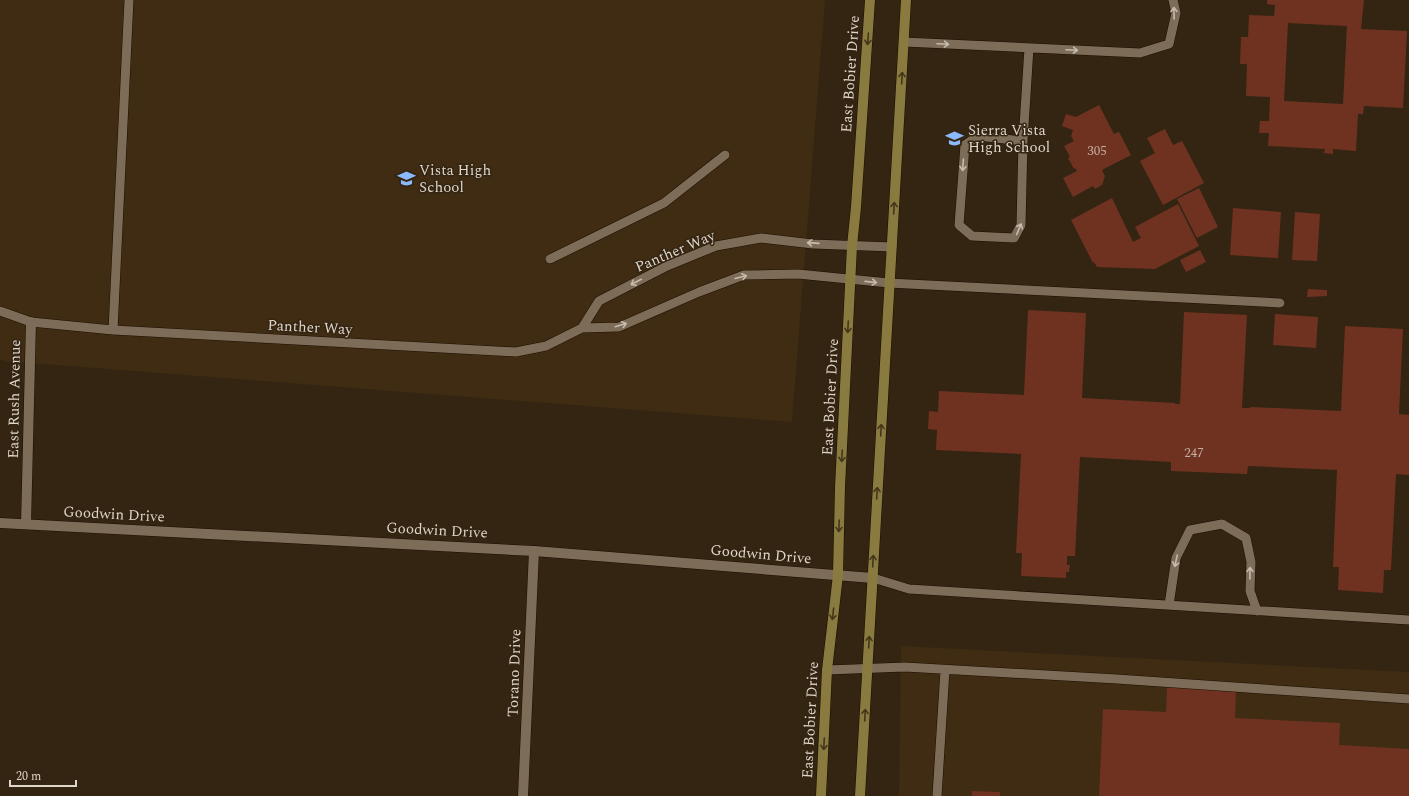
<svg xmlns="http://www.w3.org/2000/svg" width="1409" height="796" font-family="Spectral,serif">
<style>
.built{fill:#3f2c13}
.building{fill:#6f3221;fill-rule:evenodd}
.lines{fill:none;stroke-linecap:round;stroke-linejoin:round}
.service-casing{stroke:#1b0d00;stroke-width:10}
.minor-casing{stroke:#1b0d00;stroke-width:11}
.tertiary-casing{stroke:#1b0d00;stroke-width:11}
.secondary-casing{stroke:#1b0d00;stroke-width:11}
.service{stroke:#7d6c57;stroke-width:9}
.minor{stroke:#7d6c57;stroke-width:10}
.tertiary{stroke:#7d6c57;stroke-width:10}
.secondary{stroke:#897a40;stroke-width:10}
.oneway{stroke:#c6bbad}
.oneway2{stroke:#44361b}
.labels{text-anchor:middle;stroke-width:3;stroke-linejoin:round;paint-order:stroke}
.number-label{font-size:13px;fill:#c3aca0}
.street-label{font-size:15px;fill:#dfd5ca;stroke:#332512}
.poi-label{font-size:15px;fill:#dfd5ca;stroke:#332512;text-anchor:start}
</style>
<rect width="100%" height="100%" fill="#332512"/>
<path class="built" d="M0,0H825L792,422L5,361L0,359Z
M901,646L1409,672V796H899Z"/>
<path class="building" d="M1267,0H1364L1361,29L1407,31L1403,108L1364,106L1363,114H1358L1356,151L1333,149V154L1324,153L1325,149L1268,146L1269,133H1259L1260,121H1269L1270,97L1246,96L1247,64H1240L1241,37H1248L1249,15L1274,16L1275,5L1267,4ZM1288,23L1347,26L1343,104L1284,101Z
M1099,105L1114,134L1119,132L1131,155L1102,170L1105,176L1102,185L1095,189L1093,186L1073,197L1063,178L1077,171L1075,168L1074,169L1068,158L1070,157L1064,146L1074,141L1071,136L1073,130L1062,126L1066,114L1076,117Z
M1165,129L1173,145L1182,141L1204,183L1163,205L1140,161L1155,153L1147,138Z
M1199,188L1218,227L1197,238L1177,199Z
M1112,198L1133,242L1141,238L1135,227L1178,204L1199,246L1155,269L1097,267L1094,262L1093,263L1071,220Z
M1233,208L1281,212L1278,258L1230,255Z
M1295,212L1320,214L1317,261L1292,260Z
M1200,250L1206,262L1186,272L1180,260Z
M1308,289L1327,290V296L1307,297Z
M1028,310L1086,313L1082,398L1175,403V404H1180L1184,312L1247,315L1242,408H1250L1251,407L1341,411L1345,326L1403,329L1399,414L1409,415V475L1396,474L1391,570H1384L1383,593L1338,590L1339,567H1333L1337,470L1248,466L1247,474L1171,471V462L1080,457L1075,556H1067V565H1070L1069,572H1066V578L1021,576L1022,553H1016L1021,454L936,450L937,430L928,429L929,411L938,412L939,391L1024,395Z
M1275,314L1318,317L1316,348L1273,345Z
M1167,687L1236,690L1235,718L1340,723L1339,745L1409,749V796H1099L1103,709L1166,712Z
M972,791L1000,792V796H972Z"/>
<g class="lines">
<defs>
<path id="service" d="M904,42L1140,53L1169,44L1176,13L1173,0
M1023,141L978,136L965,145L959,225L972,236L1014,238L1021,225L1023,141L1029,48
M550,259L664,203L725,155
M0,311L31,322L113,330L516,352L546,346L582,328L619,327L699,292L744,275L798,274L889,283L1280,303
M582,328L599,301L667,266L716,246L761,238L813,244L892,247
M113,330L129,0
M873,578L909,589L1409,620
M1169,605L1176,558L1190,530L1222,524L1246,538L1251,562L1250,591L1257,611
M827,670L905,667L1117,679L1409,699
M937,796L945,670"/>
<path id="minor" d="M26,524L31,322
M523,796L534,551"/>
<path id="tertiary" d="M0,523L534,551L873,578"/>
<path id="secondary" d="M821,796L827,670L838,575L840,487L852,246L856,207L870,0
M860,796L906,0"/>
</defs>
<use href="#service" class="service-casing"/>
<use href="#minor" class="minor-casing"/>
<use href="#tertiary" class="tertiary-casing"/>
<use href="#secondary" class="secondary-casing"/>
<use href="#service" class="service"/>
<use href="#minor" class="minor"/>
<use href="#tertiary" class="tertiary"/>
<use href="#secondary" class="secondary"/>
</g>
<defs><path id="oneway-shaft" d="M-6 0H5M1.5-3L5.5 0L1.5 3" fill="none" stroke-width="1.6" stroke-linecap="round" stroke-linejoin="round"/></defs>
<g class="oneway">
<use href="#oneway-shaft" transform="translate(1174 13) rotate(-91)"/>
<use href="#oneway-shaft" transform="translate(943 44) rotate(3)"/>
<use href="#oneway-shaft" transform="translate(1072 50) rotate(3)"/>
<use href="#oneway-shaft" transform="translate(963 165) rotate(94)"/>
<use href="#oneway-shaft" transform="translate(1019 229) rotate(-67)"/>
<use href="#oneway-shaft" transform="translate(813 243) rotate(-176)"/>
<use href="#oneway-shaft" transform="translate(741 277) rotate(-14)"/>
<use href="#oneway-shaft" transform="translate(636 282) rotate(153)"/>
<use href="#oneway-shaft" transform="translate(871 282) rotate(6)"/>
<use href="#oneway-shaft" transform="translate(621 325) rotate(-17)"/>
<use href="#oneway-shaft" transform="translate(1176 561) rotate(102)"/>
<use href="#oneway-shaft" transform="translate(1250 573) rotate(-89)"/>
</g>
<g class="oneway2">
<use href="#oneway-shaft" transform="translate(868 39) rotate(94)"/>
<use href="#oneway-shaft" transform="translate(902 78) rotate(-87)"/>
<use href="#oneway-shaft" transform="translate(894 208) rotate(-87)"/>
<use href="#oneway-shaft" transform="translate(848 327) rotate(93)"/>
<use href="#oneway-shaft" transform="translate(881 430) rotate(-87)"/>
<use href="#oneway-shaft" transform="translate(842 456) rotate(93)"/>
<use href="#oneway-shaft" transform="translate(877 493) rotate(-87)"/>
<use href="#oneway-shaft" transform="translate(839 526) rotate(92)"/>
<use href="#oneway-shaft" transform="translate(873 561) rotate(-87)"/>
<use href="#oneway-shaft" transform="translate(833 614) rotate(96)"/>
<use href="#oneway-shaft" transform="translate(869 642) rotate(-87)"/>
<use href="#oneway-shaft" transform="translate(865 715) rotate(-87)"/>
<use href="#oneway-shaft" transform="translate(824 744) rotate(93)"/>
</g>
<defs>
<symbol id="school-bare" viewBox="-9 -9 18 18"><path d="M0-5L7-2L0 1L-7-2ZM-4 1L0 2.5L4 1V4Q0 6-4 4Z" fill="#8cb9fc" stroke="#332512" stroke-width="2.5" paint-order="stroke"/></symbol>
</defs>
<g fill-rule="evenodd">
<use href="#school-bare" x="942" y="126" width="25" height="25"/>
<use href="#school-bare" x="394" y="166" width="25" height="25"/>
</g>
<g class="labels">
<g class="number-label">
<text x="1097" y="155">305</text>
<text x="1194" y="457">247</text>
</g>
<g class="street-label">
<text transform="translate(850 74) rotate(-86)" y="5">East Bobier Drive</text>
<text transform="translate(675 251) rotate(-23)" y="5">Panther Way</text>
<text transform="translate(310 327) rotate(3)" y="5">Panther Way</text>
<text transform="translate(830 397) rotate(-87)" y="5">East Bobier Drive</text>
<text transform="translate(14 399) rotate(-89)" y="5">East Rush Avenue</text>
<text transform="translate(114 514) rotate(3)" y="5">Goodwin Drive</text>
<text transform="translate(437 530) rotate(3)" y="5">Goodwin Drive</text>
<text transform="translate(761 554) rotate(5)" y="5">Goodwin Drive</text>
<text transform="translate(514 673) rotate(-88)" y="5">Torano Drive</text>
<text transform="translate(810 720) rotate(-87)" y="5">East Bobier Drive</text>
</g>
<g class="poi-label">
<text x="968" y="135">Sierra Vista<tspan x="968" dy="17">High School</tspan></text>
<text x="419" y="175">Vista High<tspan x="419" dy="17">School</tspan></text>
</g>
</g>
<path d="M10 780v6h66v-6" fill="none" stroke="#dfd5ca" stroke-width="2"/>
<text x="16" y="780" font-size="12" fill="#dfd5ca" stroke="#332512" stroke-width="3" paint-order="stroke">20 m</text>
</svg>
